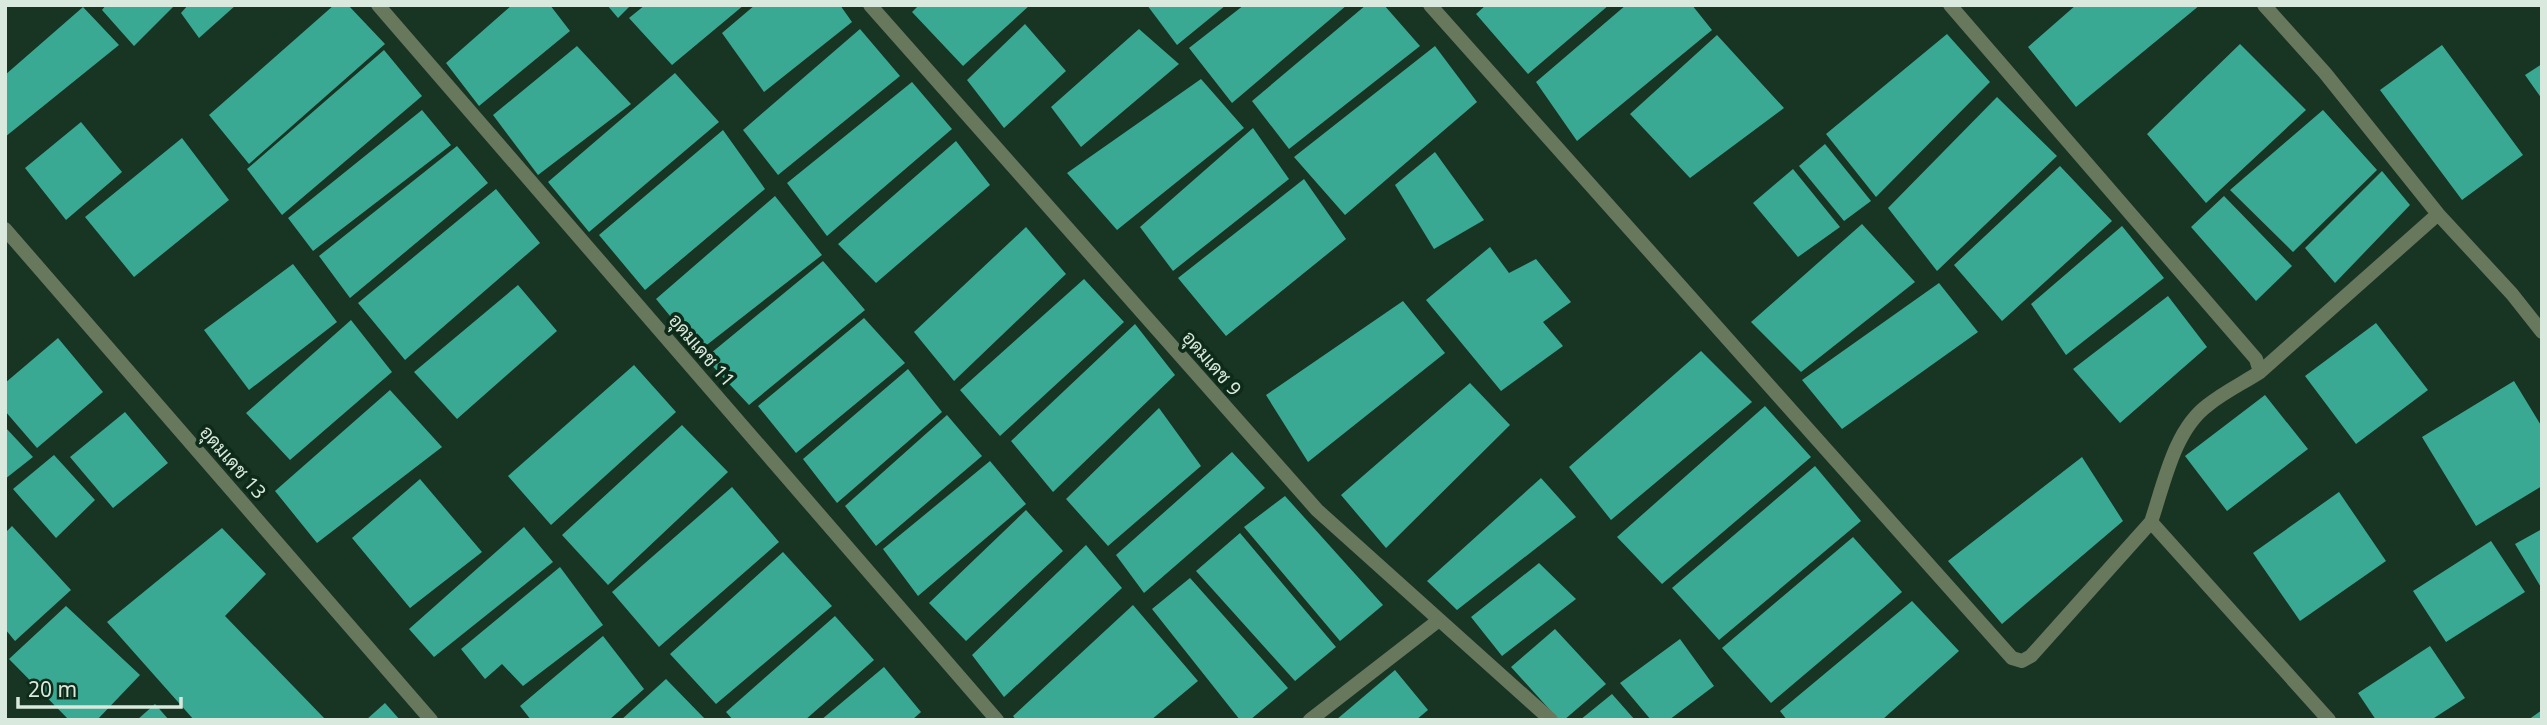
<svg xmlns="http://www.w3.org/2000/svg" width="2547" height="725" font-family="'Noto Sans',Sarabun,sans-serif">
<style>
.building{fill:#3aa993}
.lines{fill:none;stroke-linecap:round;stroke-linejoin:round}
.minor{stroke:#67785c;stroke-width:14}
.labels{text-anchor:middle;stroke-width:7;stroke-linejoin:round;paint-order:stroke}
.street-label{font-size:19px;fill:#d9e9dd;stroke:#0e2a19}
</style>
<rect width="100%" height="100%" fill="#183423"/>
<path class="building" d="M106,5H175L134,46L102,10Z
M188,5H236L199,38L181,13Z
M334,5H348L385,44L249,164L209,115Z
M512,5H550L570,31L479,106L446,63Z
M607,5H631L618,18Z
M645,5H744L672,65L629,18Z
M755,5H840L852,22L764,92L722,33Z
M919,5H1030L963,66L912,12Z
M1147,5H1226L1177,45Z
M1244,5H1347L1232,103L1189,48Z
M1366,5H1384L1420,46L1289,149L1252,101Z
M1486,5H1609L1528,74L1476,14Z
M1626,5H1692L1712,30L1577,141L1536,82Z
M2076,5H2200L2076,107L2028,47Z
M83,7L119,45L5,137V75Z
M1025,24L1066,71L1004,128L967,80Z
M860,29L900,76L778,175L743,130Z
M1139,29L1179,64L1081,147L1051,107Z
M1947,34L1990,82L1876,197L1826,134Z
M1717,35L1784,108L1690,178L1630,114Z
M2240,44L2306,110L2206,203L2147,134Z
M2442,45L2523,155L2462,200L2380,90Z
M577,46L631,104L538,175L493,115Z
M1435,46L1477,102L1345,215L1294,157Z
M384,50L422,96L282,215L247,169Z
M2542,64V99L2525,75Z
M675,73L719,122L589,232L548,182Z
M1201,79L1244,128L1117,230L1067,173Z
M912,82L952,129L827,236L787,183Z
M1997,97L2057,156L1937,271L1888,208Z
M422,110L451,145L313,251L288,218Z
M2323,110L2377,170L2293,252L2230,190Z
M81,122L122,172L66,220L25,168Z
M1253,128L1289,179L1173,271L1140,227Z
M723,130L765,189L645,290L599,235Z
M182,138L229,200L134,277L85,217Z
M956,141L990,185L876,283L838,244Z
M1825,144L1871,201L1844,221L1799,166Z
M457,146L488,183L350,298L319,256Z
M1435,152L1484,220L1434,249L1395,185Z
M2060,166L2112,221L2002,321L1954,265Z
M1793,169L1840,227L1798,257L1753,203Z
M2382,171L2410,205L2335,283L2305,248Z
M1304,179L1346,239L1226,336L1178,278Z
M496,189L540,243L405,360L358,303Z
M775,196L822,255L699,351L656,299Z
M2224,196L2292,266L2256,301L2191,227Z
M1862,224L1915,282L1801,372L1751,322Z
M2122,226L2164,278L2066,355L2031,304Z
M1026,227L1066,274L954,381L914,332Z
M1490,247L1509,273L1536,259L1571,302L1543,322L1563,346L1501,391L1426,300Z
M823,261L865,310L749,405L705,358Z
M293,264L337,322L249,390L204,330Z
M1084,279L1124,322L1000,436L960,390Z
M1939,283L1978,332L1842,429L1802,380Z
M518,285L557,331L457,419L414,372Z
M2168,296L2207,347L2120,423L2073,369Z
M1403,301L1445,353L1308,462L1266,395Z
M864,318L905,363L796,453L758,406Z
M351,320L392,372L290,460L246,413Z
M2376,323L2428,390L2356,444L2305,376Z
M1135,324L1175,375L1053,492L1011,441Z
M58,338L103,392L37,448L5,411V383Z
M1701,351L1752,402L1611,520L1569,467Z
M634,365L676,412L551,525L508,476Z
M908,369L942,412L837,503L803,459Z
M2514,381L2542,427V486L2476,526L2422,437Z
M1470,383L1510,425L1386,548L1341,495Z
M390,390L442,447L317,543L275,491Z
M2265,395L2308,449L2227,511L2185,456Z
M1765,406L1811,457L1662,584L1617,537Z
M1159,408L1201,466L1108,546L1066,499Z
M125,412L168,463L113,508L70,457Z
M947,415L982,456L876,546L845,506Z
M682,425L728,472L608,585L562,535Z
M5,427L33,457L5,479Z
M1232,452L1265,488L1144,593L1116,555Z
M54,455L95,500L56,538L13,489Z
M2082,457L2123,521L2002,624L1948,561Z
M990,461L1026,504L918,596L883,549Z
M1815,466L1861,521L1719,640L1672,588Z
M1541,478L1576,517L1457,610L1427,581Z
M420,479L482,552L410,608L352,538Z
M732,487L779,542L659,647L612,592Z
M2339,492L2386,561L2300,621L2253,553Z
M1285,496L1383,605L1340,641L1244,527Z
M1026,510L1063,551L966,641L929,603Z
M12,526L71,590L15,641L5,629V533Z
M524,527L553,562L434,657L409,629Z
M222,528L266,574L225,616L326,720H194L107,622Z
M2542,529V589L2515,544Z
M1240,533L1336,647L1295,681L1196,571Z
M1853,537L1902,592L1771,703L1722,648Z
M2491,541L2525,592L2446,642L2413,591Z
M1086,545L1122,588L1004,697L972,655Z
M783,552L832,606L716,704L670,654Z
M1539,563L1576,599L1502,656L1471,617Z
M560,567L603,625L523,686L502,664L485,679L461,649Z
M1190,578L1288,688L1250,720H1240L1152,609Z
M1912,601L1959,651L1882,720H1787L1780,711Z
M1133,605L1198,681L1151,720H1016L1013,716Z
M66,606L140,675L97,720H69L9,659Z
M835,616L874,660L805,720H733L726,712Z
M1555,629L1606,684L1564,720H1559L1511,667Z
M603,636L644,689L609,720H531L520,706Z
M1680,639L1714,686L1669,720H1651L1620,683Z
M2430,646L2465,698L2431,720H2376L2358,693Z
M884,667L921,712L912,720H821Z
M1395,670L1428,710L1416,720H1336Z
M666,679L706,720H621Z
M1612,694L1635,720H1580Z
M385,703L400,720H366Z
M155,704L169,720H137Z
M2542,710V720H2528Z"/>
<g class="lines">
<path class="minor" d="M378,5L997,720
M870,5L1317,510L1551,720
M1430,5L2012,658L2022,661L2031,656L2151,522
M1950,5L2256,359L2260,372C2243,383 2224,392 2208,405C2174,430 2164,484 2151,522L2329,720
M2264,5L2325,73L2438,214L2512,294L2542,332
M5,229L431,720
M2260,372L2438,214
M1310,720L1439,620"/>
</g>
<g class="labels">
<g class="street-label">
<text transform="translate(702 350) rotate(49)" y="7">อุดมเดช 11</text>
<text transform="translate(1212 363) rotate(49)" y="7">อุดมเดช 9</text>
<text transform="translate(233 462) rotate(49)" y="7">อุดมเดช 13</text>
</g>
</g>
<rect width="2547" height="725" fill="none" stroke="#d9e9dd" stroke-width="14"/>
<path d="M18 697v10h163v-10" fill="none" stroke="#d9e9dd" stroke-width="3.5"/>
<text x="28" y="697" font-size="21" fill="#d9e9dd" stroke="#0e2a19" stroke-width="5" paint-order="stroke">20 m</text>
</svg>
